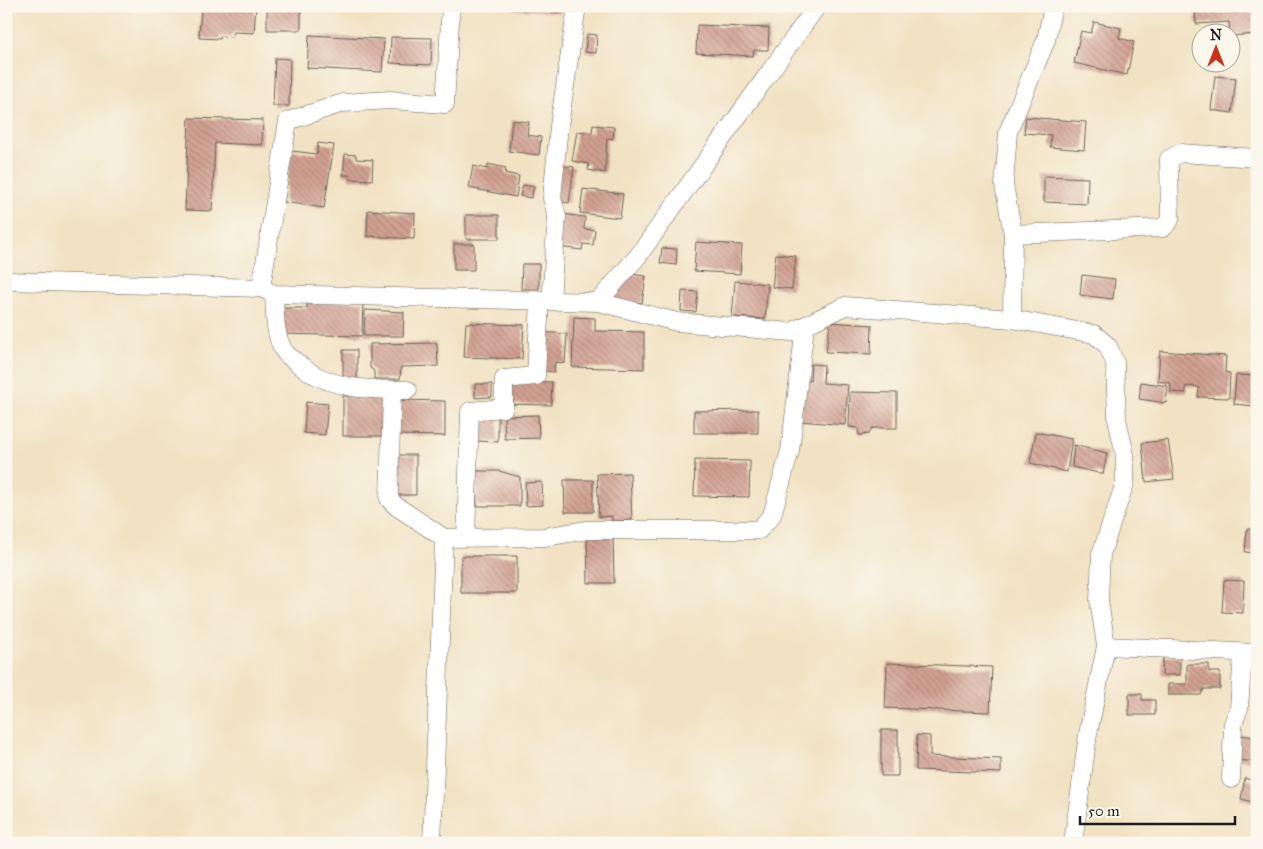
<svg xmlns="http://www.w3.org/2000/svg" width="1263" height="849" font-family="'IM FELL Great Primer',serif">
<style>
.building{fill:url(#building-back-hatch)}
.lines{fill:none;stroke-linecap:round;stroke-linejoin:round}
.street-casing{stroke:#676156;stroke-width:19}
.street{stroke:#fff;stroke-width:18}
</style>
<defs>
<pattern id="building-back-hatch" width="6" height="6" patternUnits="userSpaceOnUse" patternTransform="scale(1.25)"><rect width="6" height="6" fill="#d2a293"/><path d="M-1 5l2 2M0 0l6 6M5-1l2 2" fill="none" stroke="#aa8377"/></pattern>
</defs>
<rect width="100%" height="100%" fill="#fbf7ec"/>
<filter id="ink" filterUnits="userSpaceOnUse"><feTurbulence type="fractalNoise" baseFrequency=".02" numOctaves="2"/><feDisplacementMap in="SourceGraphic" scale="10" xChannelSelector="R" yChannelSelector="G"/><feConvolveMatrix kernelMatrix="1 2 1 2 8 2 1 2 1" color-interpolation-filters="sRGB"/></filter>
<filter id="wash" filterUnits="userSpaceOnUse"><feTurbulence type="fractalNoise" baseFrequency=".0096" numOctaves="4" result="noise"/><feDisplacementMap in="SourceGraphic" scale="20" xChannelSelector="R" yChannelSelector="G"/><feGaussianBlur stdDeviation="1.12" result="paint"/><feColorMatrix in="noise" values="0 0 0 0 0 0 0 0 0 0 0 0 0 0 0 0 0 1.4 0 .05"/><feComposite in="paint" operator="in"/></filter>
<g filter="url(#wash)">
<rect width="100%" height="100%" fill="#f1e2c3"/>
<g id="blocks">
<path class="building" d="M201,6H256L254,33L234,32L232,37L221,36L220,39L199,38Z
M267,6H301V30H267Z
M512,6H561V13L512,9Z
M1227,6H1231V13L1257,11V34L1230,36L1229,22L1196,24L1195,8Z
M1094,22L1121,28L1119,38L1134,42L1127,75L1074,63L1081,31L1091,33Z
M697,25L769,28L768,50H754L753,56L696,53Z
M587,34L597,35L596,53L585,52Z
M309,35L384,39L382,72L307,68Z
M391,37L432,38L431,65L390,63Z
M275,58L290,59L289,106H273Z
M1215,76L1236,78L1232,113L1211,110Z
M1026,117L1086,122L1084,150L1050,147L1051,135L1024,133Z
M189,118L263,120L262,145L215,143L212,211L185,210Z
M512,120L529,122L527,135L541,137L539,155L509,151Z
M593,125L614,127L613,139L607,138L605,173L588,170L589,164L572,161L577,131L592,133Z
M318,143L334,145L324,208L284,202L292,151L317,154Z
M345,154L356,155V159L373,160L372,180L349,179V175H343Z
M488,164L506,168L505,173L519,176L516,197L469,188L473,166L487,169Z
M560,165L574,167L569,203L556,201Z
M1044,176L1088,178L1087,204L1044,202Z
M523,185L534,187L531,198L520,196Z
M583,189L623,194L620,218L580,213Z
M368,210L415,213L414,239L367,236Z
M562,214L585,217L584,229L595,230L593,245L583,244L582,250L558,247Z
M466,215H499V239H466Z
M696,242L742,245L740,274L694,271Z
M454,244H474V270H454Z
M662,248L677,249L676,265L660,263Z
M776,254L796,256L792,289L772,287Z
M522,264H539V289H521Z
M1255,272H1257V297H1254Z
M630,274L646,276L642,303L609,299Z
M1082,275L1115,279L1113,299L1080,295Z
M735,281L768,284L765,319L732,317Z
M682,291L698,292L696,312L681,311Z
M307,301L363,302L362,336L282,334L283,308H307Z
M365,310L404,312L403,336H364Z
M574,317L595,318V331L644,332V369L572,367Z
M830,322L872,325L871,354L826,352Z
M466,323L524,325L522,359L464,357Z
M539,332L567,334L565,363L555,362L554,372L536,370Z
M437,343L438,366L401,367L400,379H374V371L370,368V344Z
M343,350H357V379H343Z
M1160,351L1226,356L1225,372L1230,373L1229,398L1198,397L1199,387L1186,386V393L1170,392L1171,383L1158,381Z
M811,364L824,365L823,383L848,385L845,425L800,421L803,381H810Z
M1236,375L1257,376L1254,406L1234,404Z
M504,381L552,382L551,405L504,404Z
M1141,382L1168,386L1166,403L1139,399Z
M475,384H492V397L475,398Z
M850,392L897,393V428H872L869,434L859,435L858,428L849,427Z
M343,396H383V436H343Z
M399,400L445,401V436L398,435Z
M306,402L328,404L325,435L304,433Z
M758,410V433H694V411Z
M474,411H498V442L474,441Z
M538,415L539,438L505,439L504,416Z
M1036,432L1072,439L1067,472L1030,463Z
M1168,440L1174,479L1146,482L1142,443Z
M1074,445L1107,453L1103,474L1072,467Z
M397,455H416V495H397Z
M695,460L750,461L749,497L694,496Z
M476,471H499L520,477V506H477Z
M630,473L632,520L612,521V516L599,517L597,474Z
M564,480H593V512H565Z
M542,482L543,505L526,506L525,483Z
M1247,529H1257V553L1245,552Z
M587,535H613L614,583H588Z
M461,556H517V593H461Z
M1224,580L1244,581L1243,613L1222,612Z
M1163,656L1180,657V675H1162Z
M887,663L992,667L990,712L885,708Z
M1187,664H1209V672H1220V689H1204L1201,695H1168V684H1187Z
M1129,694H1142V700H1155V715H1129Z
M881,730H898V776H881Z
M917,735L930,736V756L1001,759V773L916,770Z
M1240,735L1257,737V762L1237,760Z
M1245,778L1257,782V803L1241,799Z"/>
</g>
</g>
<g filter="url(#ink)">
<use href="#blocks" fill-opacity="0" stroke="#676156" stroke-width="1"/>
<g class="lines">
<defs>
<path id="street" d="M1013,234L1163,228L1170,220L1169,159L1180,153L1257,158
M6,281L261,288L274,294L598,302L677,322L791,332L845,306L1012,319L1094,334L1108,346L1115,363L1117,419L1125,455V483L1101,554L1099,600L1106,646L1088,734L1073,843
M261,288L288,121L343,103L390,100L445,104L451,6
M274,294C275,312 274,335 284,351C286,355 292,358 295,361C327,390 368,390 408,390
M551,300L557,216L552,198L559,126L577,6
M598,302L638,256L817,6
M1012,319L1013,234L1004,185L1008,132L1046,40L1053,6
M392,390L389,499L396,506L444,538L544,537L587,530H759L772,515L790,451L805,327
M466,538L470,411L504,408V379L536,376L540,300
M1106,646L1257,653
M1231,779L1233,724L1239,708L1243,654
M432,843L444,538"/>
</defs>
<use href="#street" class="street-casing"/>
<use href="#street" class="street"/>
</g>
</g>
<rect width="1263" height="849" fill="none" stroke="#fbf7ec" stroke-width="25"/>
<g transform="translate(1216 48)"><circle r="24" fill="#fbf7ec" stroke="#a29f99"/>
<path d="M0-4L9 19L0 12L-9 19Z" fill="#c8321e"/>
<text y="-8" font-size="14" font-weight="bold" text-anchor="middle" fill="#1c1c1c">N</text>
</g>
<path d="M1080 816v8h155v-8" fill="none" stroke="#1c1c1c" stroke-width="2.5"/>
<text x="1088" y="816" font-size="15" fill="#1c1c1c" stroke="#fbf7ec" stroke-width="4" paint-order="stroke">50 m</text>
</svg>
